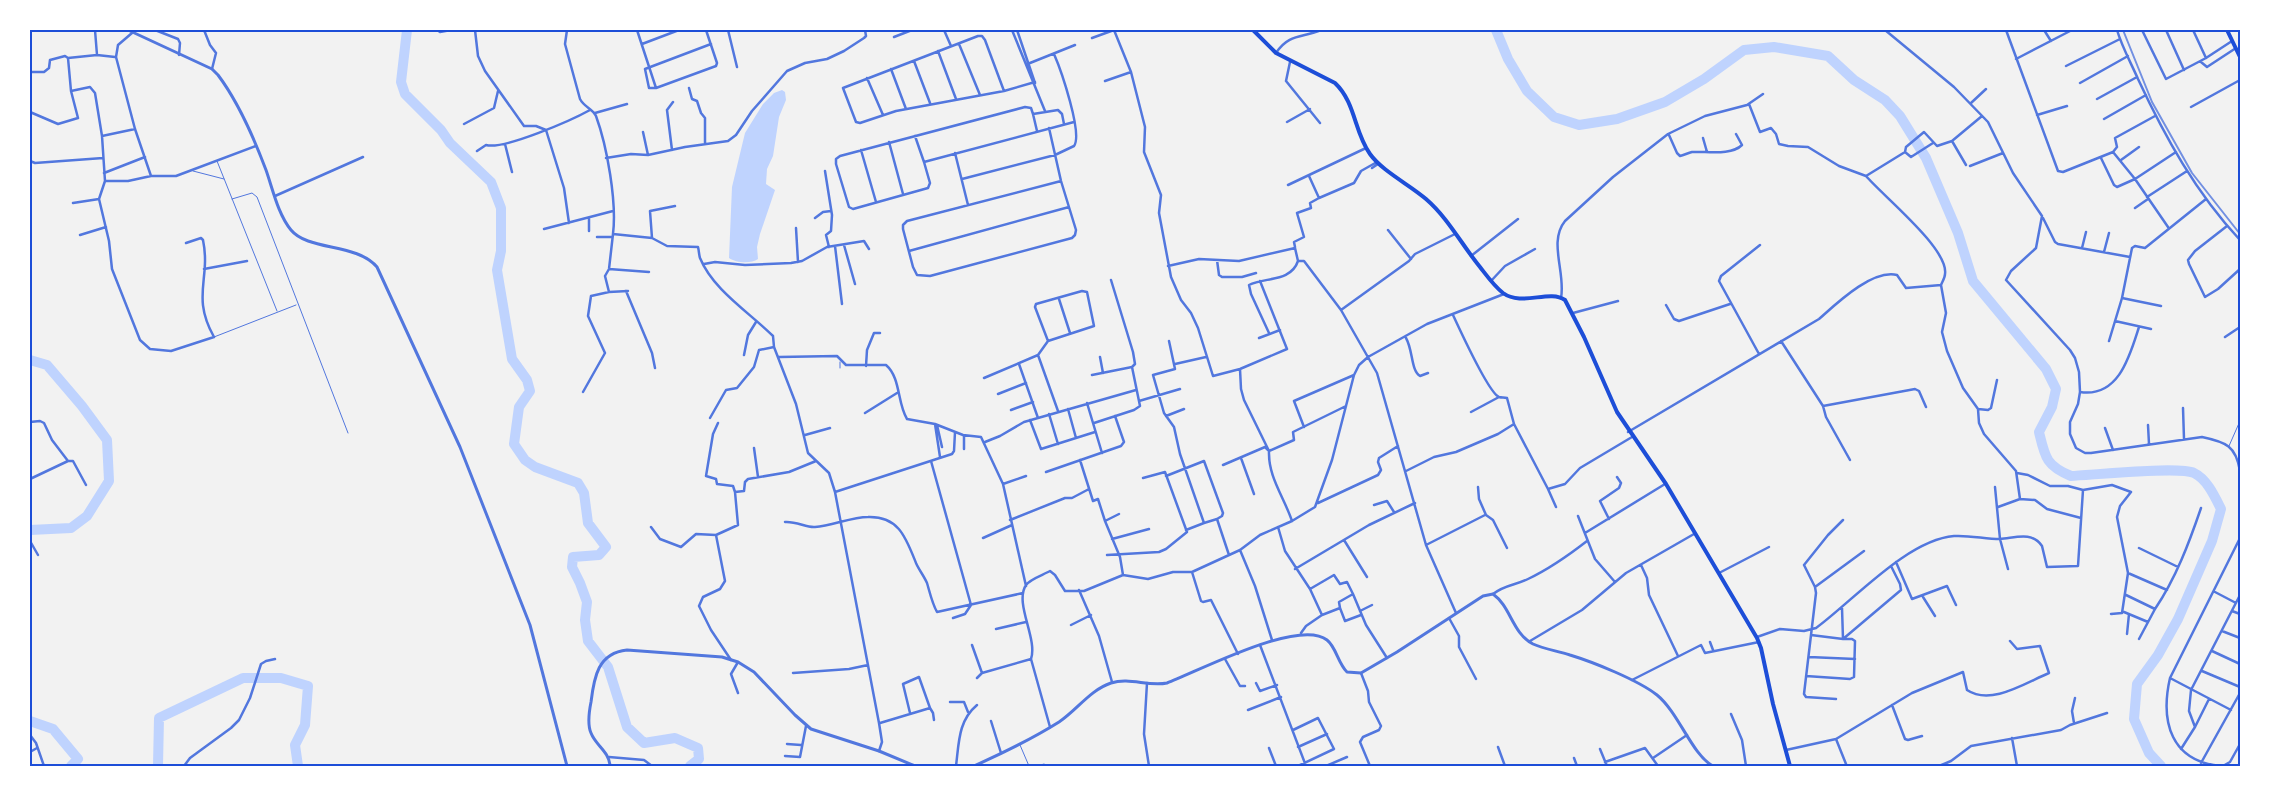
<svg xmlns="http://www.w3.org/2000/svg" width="2270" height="796" font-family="Lato,sans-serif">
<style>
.water{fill:#bfd3fe}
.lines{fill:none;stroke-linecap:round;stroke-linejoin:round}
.river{stroke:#bfd3fe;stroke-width:10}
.service{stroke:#5277de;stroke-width:1}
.minor{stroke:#5277de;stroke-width:2.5}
.tertiary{stroke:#5277de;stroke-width:3}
.secondary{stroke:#1d4ed8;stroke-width:4}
.rail{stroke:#7290e2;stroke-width:2}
.neatline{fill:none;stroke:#1d4ed8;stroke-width:2}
</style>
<rect width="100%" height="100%" fill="#f2f2f2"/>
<path class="water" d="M782,90L785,92L786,100L779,117L773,156L767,169L766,184L775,190L760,234L757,247L758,259C751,264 736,263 729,258L732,187L745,133L763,104L774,93Z"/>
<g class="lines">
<path class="river" d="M407,30L401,82L405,94L441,130L450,143L491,182L501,208V251L497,270L512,359L527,380L530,391L519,407L514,444L525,460L535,467L578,483L584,493L588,523L606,547L599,555L573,557L572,567L580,583L587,602L585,620L588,641L608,667L627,727L644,743L675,738L698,748L699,759L690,766
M1496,30L1508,59L1527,91L1554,117L1579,125L1617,119L1665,102L1704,79L1744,50L1774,47L1828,56L1854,80L1885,100L1900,116L1926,158L1958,233L1973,281L2046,369L2056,389L2052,407L2039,432C2045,457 2046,466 2071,476C2093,475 2179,466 2194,473C2207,479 2215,497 2221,509L2212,541L2178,619L2158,655L2137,684L2134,719L2149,753L2161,766
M30,360L47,365L82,406L107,440L109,481L87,516L71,528L30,530
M30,721L53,729L78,759L71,766
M158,766L159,718L243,678H281L308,686L305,725L295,745L298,766"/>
<path class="service" d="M217,161L277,311
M193,171L224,179
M232,199L252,193L257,197L348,433
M214,337L296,305
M840,368V362
M2229,446L2240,421
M1020,745L1029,766
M1037,766L1044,764"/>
<path class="minor" d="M95,30L97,55
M155,30L178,39L180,43L179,55
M204,30L210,45L216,53L212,69
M437,30L440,32L451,30
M475,30L478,56L485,71L524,126H536L546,130L564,188L569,223
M567,30L565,44L580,99C584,107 593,109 596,116C607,146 617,202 613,234L652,238L667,246L698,247C699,251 699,255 700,258C713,290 750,313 773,336L774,347L796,404L808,453L829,473L835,492L879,723L882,742L879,751
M637,30L656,88L716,66L717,63L706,30
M728,30L737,67
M944,30L951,46
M1012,30L1045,111
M1017,30L1035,83
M1114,30L1131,72L1145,127L1144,152L1161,195L1159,213L1171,277L1181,300L1191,313L1198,328L1213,376L1240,369L1287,349L1260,281
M1885,30L1954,87L1988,122L2013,173L2042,216L2036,248L2011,271L2006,280L2070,350L2075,358L2079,372L2080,392L2078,404L2070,422V434L2076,448L2085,453H2091L2202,437C2226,442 2236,446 2240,471
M2006,30L2058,171L2063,172L2113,152L2135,179L2168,227
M2044,30L2051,41
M2117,30C2122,47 2131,63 2138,79C2165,137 2196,193 2240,240
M2142,30L2166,79L2206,58L2232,41
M2166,30L2184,70
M2193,30L2206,58
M132,33L118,45L116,57L135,129L151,176H176L256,146
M894,37L912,30
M1092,38L1114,30
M642,44L679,30
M959,44L980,95
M938,51L956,99
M1276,53C1289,33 1303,38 1321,30
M2016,59L2072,30
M914,61L930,103
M1290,62L1286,81L1320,123
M2201,62L2207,67L2236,48
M1030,63L1075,45
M2066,66L2120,39
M891,69L906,109
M30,72H44L49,68L50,60L65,56L68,58L97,55L115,57
M867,78L883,115
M1105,81L1131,72
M2080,83L2128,56
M656,88H649L645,69L711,44
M689,88L692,99L697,101L701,113L705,118V143
M71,91L90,87L95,93L102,136L105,181L99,199L109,241L112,269L140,340L150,349L171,351L214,337C191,296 211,279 203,240L201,238L186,243
M1004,91L896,111L860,123L856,122L843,88L978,36H982L985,40L1004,91L1035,82
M2097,99L2137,77
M1971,103L1986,89
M1749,104L1760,132L1771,128L1776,134L1779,144L1788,146L1808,147L1839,166L1866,176
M2191,107L2240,80
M30,112L58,124L78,118L71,91L68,58
M595,113L627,104
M1033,114L1031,108L1025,107L840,156L836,159V164L849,207L853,209L928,188L930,183L924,162L1074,122
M2037,115L2067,106
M2104,119L2146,95
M1287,122L1310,109
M464,124L494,108L498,91
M1049,128L1061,181L1076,230L1075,235L1072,238L930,276L917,275L913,267L903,229V225L907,221L1061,181
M1037,131L1033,114L1058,110L1062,114L1064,124
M643,132L648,155
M1669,135L1677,153L1680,156C1684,155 1688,153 1692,152C1706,151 1731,156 1742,145L1736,134
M102,136L135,129
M915,136L924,162
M1703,138L1707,152
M889,142L903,194
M505,144L512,172
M672,150L667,110L673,102
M861,150L876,202
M477,151L486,145C504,150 572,120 590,110
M1905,152L1906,147L1924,132L1937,146L1952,141
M1905,152L1911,157L1933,143
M2113,152L2117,147L2115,138L2155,116
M955,153L968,205
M606,158L631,154L648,155L685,147L728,141L736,135L752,111L787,71L805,63L827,59L844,51L864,38L866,36L865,30
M2101,158L2114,185L2117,187L2135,179L2176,152
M2121,160L2139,147
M30,161L35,163L103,158
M1966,165L1952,141L1982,116
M1970,166L2003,153
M1372,168L1378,164
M825,171L832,215L831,231L826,235L829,247
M104,173L145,157
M1866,176C1883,196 1949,249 1945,274C1945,278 1942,282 1941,285
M1866,176L1905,152
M962,179L1055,155L1074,146C1083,134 1061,70 1054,54
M105,181H128L151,176
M1288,185L1366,148
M275,196L363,157
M2147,197L2187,171
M1319,198L1354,183L1361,171L1377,162
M73,203L99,199
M2135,208L2148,199
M815,218L823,212L831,211
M2043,218L2055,242L2058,244L2130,257
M2227,226L2195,251L2188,260L2189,264L2205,297L2218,289L2240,269
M796,228L798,262
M544,229L613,211
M1388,230L1411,259
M589,231V218
M80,235L106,227
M597,237H611
M652,238L650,211L675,206
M844,245L855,284
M835,246L842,304
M1295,247L1294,242L1304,237L1297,213L1311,208L1310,203L1319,198L1309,176
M2082,248L2086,232
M909,251L1069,207
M2104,252L2109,233
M1471,256L1518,219
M1217,260L1219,275L1222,277H1242L1256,273
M1298,261H1304L1341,310L1377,373L1426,545L1456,613
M704,264L715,262L745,265L791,263L802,261L827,247L864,241L869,249
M1168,266L1199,259L1239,261L1295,248L1298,261C1291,282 1265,277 1249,285L1251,294L1269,333
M204,269L247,261
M609,269L649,272
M1491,281L1505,266L1535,249
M1941,285L1946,313L1942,332L1947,351L1963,388L1978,409L1979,423L1984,434L2016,471L2020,499L1998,507
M626,291L652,353L655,368
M609,292L628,291
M1561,298C1566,273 1548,242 1565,221L1613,177L1668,134L1705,116L1747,105L1763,94
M2122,298L2161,306
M1059,299L1070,333
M1666,305L1674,319L1679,321L1730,304
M1341,310L1409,261L1415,254L1455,234
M1573,313L1618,301
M1453,315C1459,328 1489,393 1499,397C1502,398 1504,397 1507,398L1514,424L1548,489L1565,484L1580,468L1632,437
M2115,321L2151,329
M2225,337L2240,327
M1259,338L1280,330
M1406,338C1413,350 1411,371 1420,376L1428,373
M1169,341L1175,369L1153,375L1164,413L1174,427L1180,454L1204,523L1217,519L1229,555
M1781,341L1823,406L1826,417L1850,460
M2109,341L2122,298L2132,248L2135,246L2145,248L2206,199
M1759,354L1719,281L1721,276L1760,245
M744,355L748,335L756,322
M1038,355L1058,411
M779,357L837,356L846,365H886C901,378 897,403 907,419L935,424L963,435L981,437L1003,484L1026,586
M1100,357L1103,373
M1019,364L1038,418
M1175,364L1206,357
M866,366L867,350L874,333H880
M1240,369L1241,389L1244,400L1269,451C1268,477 1284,497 1292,521
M1092,375L1132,367
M984,378L1038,355L1048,341L1035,307L1036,304L1082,291L1087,292L1094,326L1048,341
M583,392L605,353L588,316L591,296L609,292L605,276L609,269L613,234
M2080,392C2119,398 2130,355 2139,327
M998,394L1026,383
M1139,401L1180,389
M1087,403L1102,453
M1823,406L1915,389L1919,391L1926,407
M2183,408L2184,439
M1068,409L1076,438
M1978,409L1988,410L1991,408L1997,380
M1011,410L1033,402
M1471,412L1499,397
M865,413L897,393
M1049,414L1058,444
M1166,416L1184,409
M710,418L726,390L737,388L754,367L759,350L774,347
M1030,420L1041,449L1095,432
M30,422L40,421L44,423L52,440L68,461H73L86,485
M718,423L713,434L706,476L716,479L717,484L733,486L735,492
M1094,423L1134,410L1140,406L1132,367L1135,364L1133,352L1111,280
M935,424L940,457
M937,425L942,447
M2148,425L2149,444
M1304,427L1294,401L1354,375
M2105,428L2113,450
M1628,432L1819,319C1836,304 1872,269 1897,275L1906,288L1941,285
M805,435L830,428
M964,436V449
M985,442L1000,436L1024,422L1136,390
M754,448L758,477
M1241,458L1254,494
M1080,460L1093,501L1098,499L1105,521
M931,461L971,605L965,614L953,618
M1223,465L1265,447L1269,451L1294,440L1293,432L1346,406
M1406,471L1434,457L1456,452L1498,434L1514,424
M1046,472L1121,446L1124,442L1115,416
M2017,473L2028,475L2050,486H2068L2083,490L2112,485L2131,492L2120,506L2117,517L2128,573L2122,613L2111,614
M1166,476L1204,461L1223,513L1222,516L1217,519
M30,479L68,461
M1003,484L1026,476
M1478,487L1479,499L1486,515L1493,520L1507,548
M1995,487L2000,539L2008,569
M1548,489L1556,507
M835,492L952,454L954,451L955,432
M2020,499L2035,500L2047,509L2081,518
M1318,503L1378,475L1381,470L1378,462L1379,458L1398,446
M1374,505L1387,501L1394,512
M1119,514L1105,521L1120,557L1123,575
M1578,516L1595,559L1615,582
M1609,519L1600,501L1619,488L1621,483L1617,477
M1010,520L1065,498H1072L1089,489
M785,522C796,521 807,528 815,527C832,526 851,517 868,517C899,516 906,538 916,563C919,570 924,576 927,583C930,593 932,603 937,612L1023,593
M651,527L660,539L681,547L696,534L716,535
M1278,527L1285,551L1310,589
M1186,530L1204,523
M1585,533L1665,484
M983,538L1012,525
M1112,539L1149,529
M1344,540L1367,577
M30,541L38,555
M1426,545L1485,515
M2139,548L2178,567
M1240,550L1255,586L1272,640
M1107,555L1159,552L1166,549L1187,532L1165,472L1143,478
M1896,562L1912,599L1947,586L1956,605
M1641,565L1647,578L1649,595L1678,656
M1295,569L1369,525L1415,503
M1192,572L1201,601L1203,602L1211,600L1238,654
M1719,573L1769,547
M2128,573L2167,590
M1815,587L1864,551
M1079,590L1099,636L1112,682
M2215,592L2236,603
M1353,594L1347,582L1340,584L1334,575L1310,589L1322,615L1340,608L1339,602L1353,594L1366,625L1387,658
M1493,594C1504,585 1516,585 1528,579C1549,569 1569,555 1587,541
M2126,595L2155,609C2176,578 2189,543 2201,508
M1923,597L1935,616
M1340,608L1345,621L1361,615
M1360,611L1372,605
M2232,611L2240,614
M2124,612L2148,622
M1449,618L1459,636V647L1476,679
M1071,625L1091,615
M996,629L1026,622
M2222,631L2240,638
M1301,633L1306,626L1322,615
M2127,634L2129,614
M1811,635L1843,639L1901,590L1900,584L1891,566
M1757,637L1780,629L1804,631L1816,628C1854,600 1907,540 1954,536C1970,535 1985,539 2000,539C2015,538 2032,531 2042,546L2047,567L2078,566L2083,490
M2139,639L2155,609
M1530,641L1582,610L1626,573L1694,534
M1710,642L1713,650
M972,645L982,673L977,678
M1260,645L1306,766
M2212,651L2240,664
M1809,657L1855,659
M1225,659L1240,686H1245
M731,660L711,630L699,606L703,597L720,589L725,581L716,535L738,525L735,492L744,491L745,482L748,479L789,472L816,461
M2202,671L2240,687
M793,673L849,669L868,665
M982,673L1031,659
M1361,673L1368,691L1369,702L1381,726L1379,730L1363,737L1360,742L1370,766
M1806,676L1850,679L1854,677L1855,641L1852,639H1843L1842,608
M2170,678L2231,710
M1632,680L1701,645L1705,653L1759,642
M1147,683L1144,734L1149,766
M1256,683L1260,691L1277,685
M738,693L731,674L738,662
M1836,699L1806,697L1804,694L1816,593L1815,587L1804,565L1828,535L1843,520
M950,702H964L968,712
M1892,705L1905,739L1908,740L1922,736
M1248,710L1281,697
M910,713L903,684L919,677L930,708
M1731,714L1742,740L1746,766
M991,721L1001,753
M880,723L930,708L933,713L934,720
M2074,723L2072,711L2075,698
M1050,727L1031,659C1038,639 1014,603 1026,585C1030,579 1043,575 1050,571L1055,575L1065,591H1084L1123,575L1148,579L1173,572H1192L1240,550L1260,535L1292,521L1315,507L1332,460L1354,375L1359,365L1368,357L1427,324L1504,294
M2195,727L2189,711L2191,690L2240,595
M1293,730L1318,718L1334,749L1298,766
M30,735L36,743L44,766
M2012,738L2017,766
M1836,739L1846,764
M787,744L801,745
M1298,747L1327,734
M1498,747L1505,766
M1269,748L1276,766
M1600,749L1607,766
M2181,749L2195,727L2209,699
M1786,750L1836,739L1912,693L1963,672L1967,690C1991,706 2025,683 2049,673L2040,646L2017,649L2010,641
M30,752L37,748
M785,756L800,757L806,726
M609,757L644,760L652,766
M1574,758L1577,766
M1653,758L1687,735
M1605,762L1645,748L1658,766
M2201,763L2240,693
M184,766L190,758L231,728L239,720L250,698L261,664L266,661L275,659
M956,766C959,743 958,721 977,705
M1326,766L1347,757
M1939,766L1951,761L1971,746L2061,730L2070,725L2107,713
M2222,766C2171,762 2160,722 2170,678L2240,538
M2223,766L2230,762L2240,744"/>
<path class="tertiary" d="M128,30L212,69L218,75C239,103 254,138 266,170C273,190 278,214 291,230C308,251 357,243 377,267L460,447L530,625L567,766
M610,766C609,751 596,746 591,733C587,724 589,712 591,702C594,677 598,653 627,650L722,657L738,662L754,672L795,715L811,729L879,751L915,766
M974,766C1003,753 1032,739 1059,722C1077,710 1090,690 1111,683C1130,677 1148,687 1167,683C1199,671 1299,618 1327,640C1336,647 1338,663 1347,672L1361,673L1397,652L1483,596L1493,594C1511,607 1512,633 1533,644C1544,649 1558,651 1570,655C1593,662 1638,680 1657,695C1679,713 1692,755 1713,766
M1726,766H1737"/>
<path class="secondary" d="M1253,30L1276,53L1335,83C1356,103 1354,132 1370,154C1382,171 1410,185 1426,199C1448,218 1462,245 1480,267C1487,276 1494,286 1503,293C1522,307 1549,289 1565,300L1584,337L1617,412L1666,484L1757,638L1761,648L1773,704L1790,766
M2227,30L2240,57"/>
<path class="rail" d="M2123,30L2152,102L2192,173L2240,234"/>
</g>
<rect width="2270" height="796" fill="none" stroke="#ffffff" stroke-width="62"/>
<rect x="31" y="31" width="2208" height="734" class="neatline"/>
</svg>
